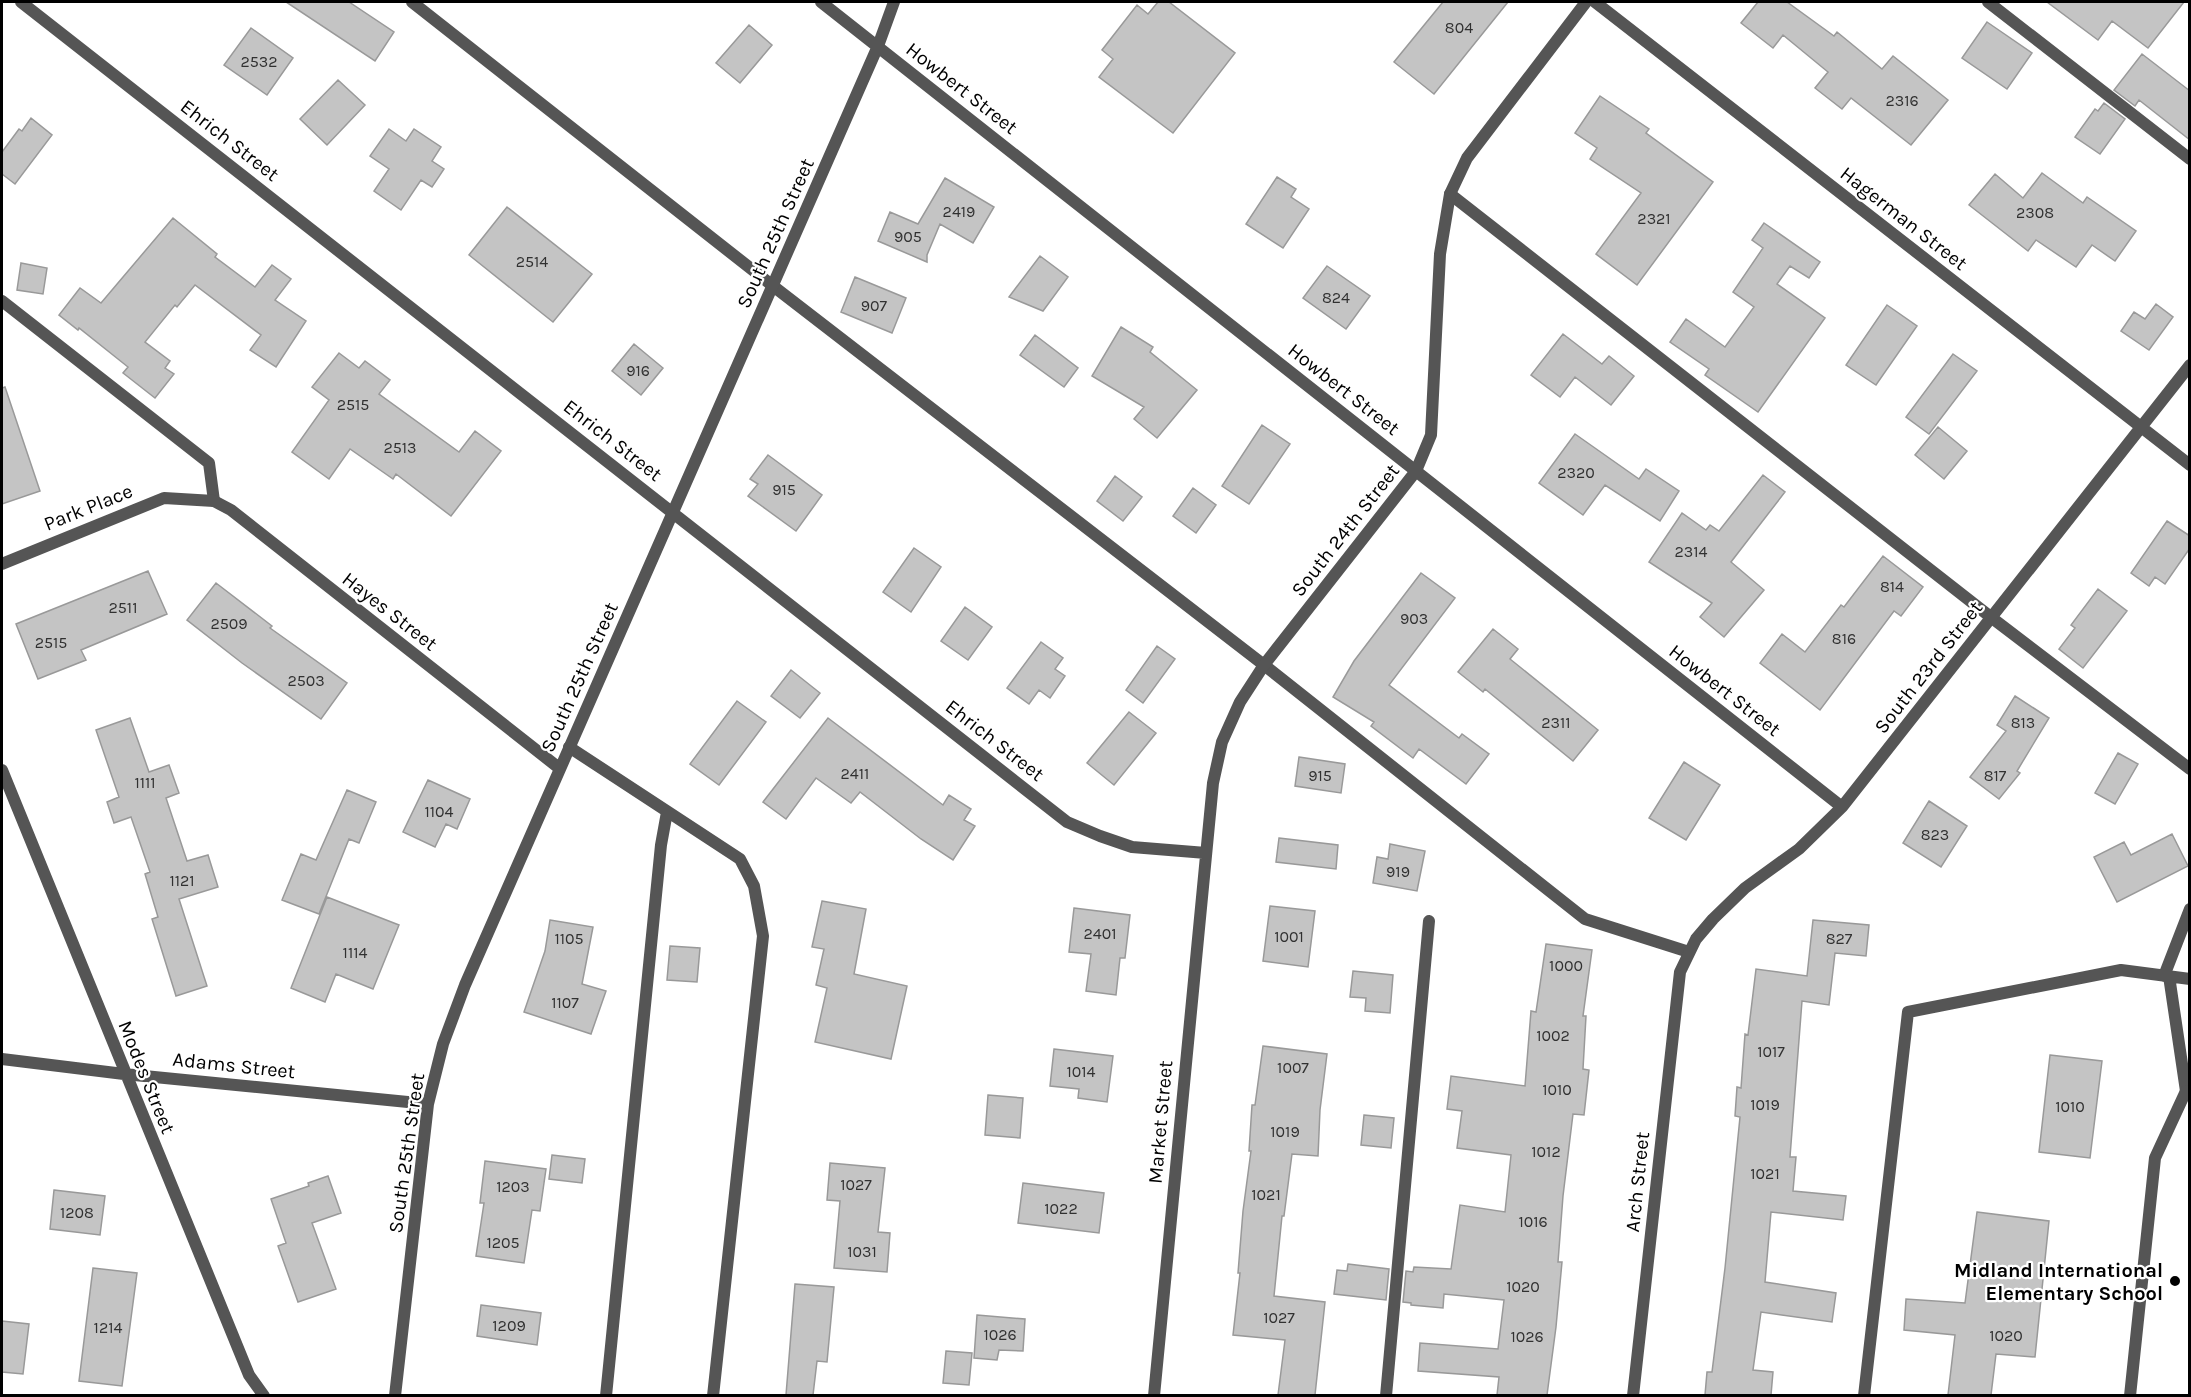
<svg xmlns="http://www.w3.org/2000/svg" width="2191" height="1397" font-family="Karla,sans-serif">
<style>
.building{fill:#c4c4c4;stroke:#999;stroke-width:1.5}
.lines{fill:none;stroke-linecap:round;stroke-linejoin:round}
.service{stroke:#555;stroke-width:12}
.minor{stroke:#555;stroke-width:12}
.poi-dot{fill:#000;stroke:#fff;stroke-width:2}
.labels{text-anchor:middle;stroke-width:4.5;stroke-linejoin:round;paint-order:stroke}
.number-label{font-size:16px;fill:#313131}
.street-label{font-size:20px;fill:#000;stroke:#fff}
.poi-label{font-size:20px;font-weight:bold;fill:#000;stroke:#fff;text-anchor:end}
</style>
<rect width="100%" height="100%" fill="#fff"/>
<path class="building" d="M286,2H349L394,32L375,61Z
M1158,2H1169L1235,53L1173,133L1099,77L1113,59L1102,50L1137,5L1148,14Z
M1443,2H1508L1434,94L1394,62Z
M1758,2H1787L1834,36L1837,32L1882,69L1893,56L1948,100L1911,145L1851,98L1842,109L1815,88L1828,72L1783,35L1773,48L1741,23Z
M2047,2H2184L2148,48L2112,21L2098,40Z
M1987,22L2032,53L2007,89L1962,58Z
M749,25L772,45L740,83L716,63Z
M251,28L293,58L267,95L224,65Z
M2142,54L2190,91V140L2139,100L2135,106L2114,90Z
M338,80L365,105L327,145L300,119Z
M1600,96L1649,129L1646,133L1713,182L1637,285L1596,254L1641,193L1590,159L1597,148L1575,133Z
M2104,103L2125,119L2100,154L2075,137L2095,109L2098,111Z
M31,118L52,135L15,184L2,174V152L19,129L22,131Z
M389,129L406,141L414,129L441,147L432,161L444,169L432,187L421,180L401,210L374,191L389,169L370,156Z
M2042,173L2083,203L2087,197L2136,231L2115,261L2092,245L2076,267L2036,240L2028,251L1969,205L1995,174L2023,198Z
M1277,177L1296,189L1291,197L1309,209L1283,248L1246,224Z
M945,178L994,207L973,243L940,224L927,255V262L878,241L890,212L918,224Z
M507,207L592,274L553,322L469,255Z
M173,218L217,254L215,257L255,287L272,265L291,279L275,300L306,321L276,367L250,350L261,335L195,285L177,307L175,305L145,342L170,361L165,368L174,374L155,398L123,373L128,367L79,328L78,330L59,315L80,288L101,303Z
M1764,223L1820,262L1809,278L1790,266L1777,284L1825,318L1758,412L1705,375L1709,369L1670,342L1686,319L1725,347L1754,307L1733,292L1763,248L1752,240Z
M1040,256L1068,277L1043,311L1009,297Z
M21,263L47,268L43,294L17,290Z
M1327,266L1370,296L1346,329L1303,298Z
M855,277L906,298L892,333L841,312Z
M2156,304L2173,317L2149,350L2121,331L2134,312L2145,319Z
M1887,305L1917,326L1876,385L1846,365Z
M1121,327L1153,347L1150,352L1197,390L1157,438L1134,419L1144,407L1092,376Z
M1563,334L1602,364L1609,356L1634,376L1611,405L1575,377L1560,397L1531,375Z
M1035,335L1078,368L1064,387L1020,355Z
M634,344L663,368L641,395L612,371Z
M339,353L359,368L365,361L390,380L379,394L459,452L475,431L501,451L451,516L396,474L393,479L350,449L329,479L292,452L329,400L312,387Z
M1953,354L1977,371L1929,434L1906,417Z
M5,387L40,491L2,504V388Z
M1262,425L1290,444L1249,504L1222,486Z
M1938,427L1967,451L1944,479L1915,455Z
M1575,434L1639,479L1646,469L1679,491L1660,521L1605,485L1583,515L1539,483Z
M768,455L822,495L796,531L748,496L758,484L750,479Z
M1763,475L1785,492L1731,562L1764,590L1724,637L1700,617L1712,603L1649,562L1682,513L1706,530L1710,525L1719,531Z
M1115,476L1142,497L1123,521L1097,501Z
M1193,488L1216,505L1196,533L1173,516Z
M2167,521L2190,536V548L2165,584L2155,577L2149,586L2131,573Z
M914,548L941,567L911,612L883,592Z
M1883,556L1923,587L1901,616L1894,611L1820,710L1760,663L1782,634L1805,652L1841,605L1844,607Z
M148,571L167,614L81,650L86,660L38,679L16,624Z
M1421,573L1455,598L1389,685L1459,738L1462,734L1489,754L1466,784L1419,749L1413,758L1371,726L1374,722L1333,697L1354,661Z
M216,583L272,626L270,628L347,683L321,719L242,663L187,620Z
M2098,589L2127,611L2083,668L2059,649L2075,628L2071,625Z
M965,607L992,627L968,660L941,641Z
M1493,629L1518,649L1510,659L1598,730L1573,761L1485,689L1483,692L1458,672Z
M1041,642L1063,658L1055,669L1065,676L1050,698L1039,690L1029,704L1007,688Z
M1157,646L1175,659L1143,703L1126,690Z
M791,670L820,693L800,718L771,696Z
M2015,696L2049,718L2017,771L2020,773L1999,799L1970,777L2006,731L1997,725Z
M737,701L766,722L719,785L690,764Z
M1129,712L1156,733L1114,785L1087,763Z
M130,718L149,772L169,765L179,793L166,798L187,861L208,855L218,887L179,899L207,986L176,996L152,919L158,917L145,874L150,872L131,817L114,823L107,802L119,797L96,730Z
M828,718L943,805L949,795L971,809L964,820L975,826L953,860L921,839L860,792L851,803L816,778L786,819L763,802Z
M2118,753L2138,764L2115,804L2095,793Z
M1299,757L1345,764L1341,793L1295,786Z
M1684,762L1720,785L1686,840L1649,818Z
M428,780L470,799L457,829L446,824L435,847L403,832Z
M347,790L376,802L359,843L349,839L319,914L282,900L301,854L316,860Z
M1929,801L1967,826L1941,867L1903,843Z
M2172,834L2188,866L2117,902L2094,857L2124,842L2131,855Z
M1279,838L1338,845L1336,869L1276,862Z
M1390,844L1425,851L1417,891L1373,883L1377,857L1388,859Z
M327,897L399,925L373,989L336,974L325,1002L291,988Z
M822,901L866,909L854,974L907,986L891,1059L815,1042L827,988L816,985L824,949L812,947Z
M1270,906L1315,911L1308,967L1263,961Z
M1074,908L1130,915L1125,958H1120L1116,995L1086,991L1091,954L1069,952Z
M550,920L593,927L582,984L606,991L591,1034L524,1012L545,951Z
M1813,920L1869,925L1866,956L1835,953L1829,1005L1802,1001L1790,1157H1796L1793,1191L1846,1196L1843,1220L1771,1212L1765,1282L1836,1293L1832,1322L1761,1312L1753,1370L1773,1372L1771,1395H1705L1707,1372H1712L1725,1268L1740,1117L1735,1116L1737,1087L1741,1088L1745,1034L1748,1035L1756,969L1807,976Z
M1546,944L1592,950L1583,1016H1586L1583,1069L1589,1070L1584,1115L1573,1114L1563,1196L1558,1262H1562L1556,1327L1547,1395H1497L1499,1377L1418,1371L1420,1343L1498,1349L1504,1300L1444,1294L1443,1308L1411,1305V1303L1403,1302L1406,1271L1413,1272L1414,1267L1451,1269L1460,1205L1505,1212L1511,1155L1457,1148L1462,1111L1447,1109L1451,1076L1525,1086L1531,1011L1536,1012Z
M670,946L700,948L697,982L667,980Z
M1353,971L1393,975L1390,1013L1365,1011L1366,998L1350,997Z
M1263,1046L1327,1054L1320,1110L1318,1156L1292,1154L1284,1216H1282L1274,1296L1325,1302L1315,1395H1278L1285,1340L1233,1335L1240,1273H1238L1243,1211L1251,1151H1249L1252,1105H1255Z
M1054,1049L1113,1056L1107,1102L1078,1098L1079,1089L1050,1086Z
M2050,1055L2102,1061L2090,1158L2039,1152Z
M988,1095L1023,1098L1020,1138L985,1135Z
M1364,1115L1394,1118L1391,1148L1361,1145Z
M552,1155L585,1159L582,1183L549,1179Z
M485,1161L546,1169L540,1211L532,1210L524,1263L476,1256L484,1203H480Z
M830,1163L885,1168L878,1232L890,1233L887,1272L834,1268L840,1201L827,1200Z
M328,1176L341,1213L312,1223L336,1289L298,1302L278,1246L286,1243L271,1199L309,1186L308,1183Z
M1023,1183L1104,1193L1099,1233L1018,1223Z
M54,1190L105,1196L100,1235L50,1229Z
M1977,1212L2049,1221L2035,1357L1996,1354L1991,1395H1948L1955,1335L1904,1330L1906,1299L1965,1303Z
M1348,1264L1389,1269L1386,1300L1334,1294L1337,1270L1347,1271Z
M93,1268L137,1273L122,1386L79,1381Z
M795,1284L834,1287L827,1362L817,1361L813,1395H786Z
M481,1305L541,1313L537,1345L477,1336Z
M977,1315L1025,1319L1023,1351L999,1350L997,1360L974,1358Z
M2,1321L29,1324L23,1374L2,1372Z
M946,1351L972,1353L969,1385L943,1383Z"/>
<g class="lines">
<path class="service" d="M412,2L773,286L1264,665L1585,919L1689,952
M1988,2L2190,159
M1450,194L1992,618L2190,769
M2,301L209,463L214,501
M569,747L740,859L754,886L763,936L713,1396
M2164,976L2190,909
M2169,976L2186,1091
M606,1396L661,845L667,812
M1386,1396L1429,921
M1864,1396L1908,1012L2121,970L2190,979"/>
<path class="minor" d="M21,2L1067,822L1100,836L1132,847L1206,853
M821,2L1842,807
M1595,2L2190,465
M2,564L164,498L214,501L231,510L559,768
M2,770L249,1375L264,1396
M2,1059L124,1074L428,1104
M395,1396L428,1104L443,1044L465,985L878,46L894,2
M1154,1396L1213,783L1222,742L1240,702L1264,665L1416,471L1431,435L1440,254L1450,194L1467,158L1586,2
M1633,1396L1680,972L1696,939L1713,919L1745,888L1799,849L1842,807L2190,365
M2130,1396L2155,1158L2186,1091"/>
</g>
<circle class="poi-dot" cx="2175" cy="1281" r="6"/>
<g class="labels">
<g class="number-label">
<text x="1459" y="33">804</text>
<text x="259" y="67">2532</text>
<text x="1902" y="106">2316</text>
<text x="959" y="217">2419</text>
<text x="2035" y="218">2308</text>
<text x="1654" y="224">2321</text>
<text x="908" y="242">905</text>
<text x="532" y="267">2514</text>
<text x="1336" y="303">824</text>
<text x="874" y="311">907</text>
<text x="638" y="376">916</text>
<text x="353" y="410">2515</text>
<text x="400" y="453">2513</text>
<text x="1576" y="478">2320</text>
<text x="784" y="495">915</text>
<text x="1691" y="557">2314</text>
<text x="1892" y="592">814</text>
<text x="123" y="613">2511</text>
<text x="1414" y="624">903</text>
<text x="229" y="629">2509</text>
<text x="1844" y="644">816</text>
<text x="51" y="648">2515</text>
<text x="306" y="686">2503</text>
<text x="1556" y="728">2311</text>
<text x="2023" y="728">813</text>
<text x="855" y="779">2411</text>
<text x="1320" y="781">915</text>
<text x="1995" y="781">817</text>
<text x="145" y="788">1111</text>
<text x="439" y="817">1104</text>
<text x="1935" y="840">823</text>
<text x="1398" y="877">919</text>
<text x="182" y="886">1121</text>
<text x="1100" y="939">2401</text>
<text x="1289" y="942">1001</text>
<text x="569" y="944">1105</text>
<text x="1839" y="944">827</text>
<text x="355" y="958">1114</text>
<text x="1566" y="971">1000</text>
<text x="565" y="1008">1107</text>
<text x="1553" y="1041">1002</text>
<text x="1771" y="1057">1017</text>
<text x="1293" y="1073">1007</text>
<text x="1081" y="1077">1014</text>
<text x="1557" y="1095">1010</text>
<text x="1765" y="1110">1019</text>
<text x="2070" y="1112">1010</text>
<text x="1285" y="1137">1019</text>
<text x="1546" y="1157">1012</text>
<text x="1765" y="1179">1021</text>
<text x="856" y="1190">1027</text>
<text x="513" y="1192">1203</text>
<text x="1266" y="1200">1021</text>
<text x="1061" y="1214">1022</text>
<text x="77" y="1218">1208</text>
<text x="1533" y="1227">1016</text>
<text x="503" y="1248">1205</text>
<text x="862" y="1257">1031</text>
<text x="1523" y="1292">1020</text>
<text x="1279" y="1323">1027</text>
<text x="509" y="1331">1209</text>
<text x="108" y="1333">1214</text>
<text x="1000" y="1340">1026</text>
<text x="2006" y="1341">1020</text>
<text x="1527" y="1342">1026</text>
</g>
<g class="street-label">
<text transform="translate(962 88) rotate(38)" y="7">Howbert Street</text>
<text transform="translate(230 140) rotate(38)" y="7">Ehrich Street</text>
<text transform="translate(1904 218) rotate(38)" y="7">Hagerman Street</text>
<text transform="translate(775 233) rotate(-66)" y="7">South 25th Street</text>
<text transform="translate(1344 389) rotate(38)" y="7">Howbert Street</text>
<text transform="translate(613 440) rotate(38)" y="7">Ehrich Street</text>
<text transform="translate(88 507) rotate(-22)" y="7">Park Place</text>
<text transform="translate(1345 530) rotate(-52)" y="7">South 24th Street</text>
<text transform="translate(390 611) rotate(38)" y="7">Hayes Street</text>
<text transform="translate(1928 667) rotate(-52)" y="7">South 23rd Street</text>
<text transform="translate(579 677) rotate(-66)" y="7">South 25th Street</text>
<text transform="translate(1725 690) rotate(38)" y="7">Howbert Street</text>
<text transform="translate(995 740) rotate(38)" y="7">Ehrich Street</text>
<text transform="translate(234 1065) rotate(6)" y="7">Adams Street</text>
<text transform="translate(147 1077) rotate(68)" y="7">Modes Street</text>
<text transform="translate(1160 1122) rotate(-85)" y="7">Market Street</text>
<text transform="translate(406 1153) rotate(-82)" y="7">South 25th Street</text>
<text transform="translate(1637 1182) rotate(-84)" y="7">Arch Street</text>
</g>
<g class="poi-label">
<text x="2163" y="1277">Midland International<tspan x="2163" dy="23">Elementary School</tspan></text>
</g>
</g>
<rect width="2191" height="1397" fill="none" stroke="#000000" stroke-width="6"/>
</svg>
